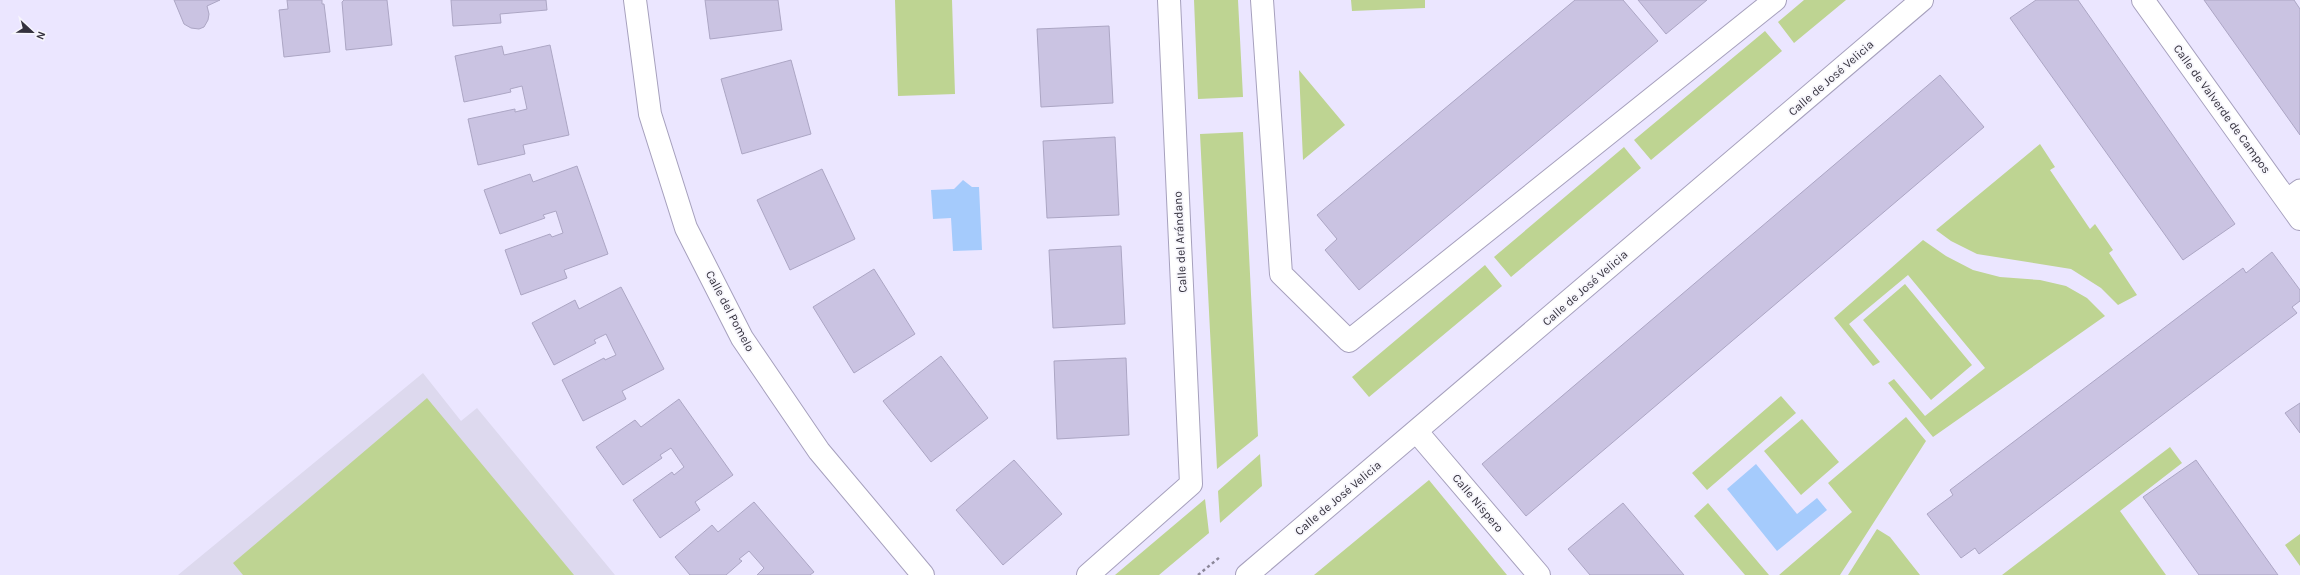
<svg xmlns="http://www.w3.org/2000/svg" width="2300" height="575" font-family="Karla,sans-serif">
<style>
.education{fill:#ddd9ee}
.green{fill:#bed492}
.water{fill:#a5cbfc}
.building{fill:#cac3e2;stroke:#aca6c4}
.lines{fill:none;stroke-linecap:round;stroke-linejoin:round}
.lane-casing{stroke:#a6a0bd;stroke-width:23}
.street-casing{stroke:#a6a0bd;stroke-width:24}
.secondary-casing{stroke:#a6a0bd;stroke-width:24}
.path{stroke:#8b8799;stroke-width:2.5;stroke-dasharray:3 3;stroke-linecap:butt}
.lane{stroke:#fff;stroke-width:21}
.street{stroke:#fff;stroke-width:22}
.secondary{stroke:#fff;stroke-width:22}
.labels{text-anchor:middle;stroke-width:3.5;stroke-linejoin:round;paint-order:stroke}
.street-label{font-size:12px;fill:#34313d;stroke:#f7f6fc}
</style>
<rect width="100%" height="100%" fill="#ebe6ff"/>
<path class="education" d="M423,373L461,421L477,408L615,575H178Z"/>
<path class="green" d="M895,0H952L955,94L898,96Z
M1194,0H1238L1243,97L1198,99Z
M1351,0H1425V8L1352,11Z
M1804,0H1846L1794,43L1778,22Z
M1765,31L1782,51L1651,160L1634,140Z
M1299,70L1345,125L1303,160Z
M1243,132L1258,436L1217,469L1200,134Z
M2040,144L2055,167L2050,170L2090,229L2095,224L2113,250L2109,253L2137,295L2118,305L2101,288L2071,269L1977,254L1951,241L1936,230Z
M1624,147L1641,168L1511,277L1494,257Z
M1923,240L1946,256L1973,270L2000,277L2040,280L2066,286L2087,298L2105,316L1933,437L1888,383L1894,379L1925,416L1985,368L1908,275L1849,324L1880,362L1873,366L1834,318Z
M1485,265L1502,286L1369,397L1352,377Z
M1905,284L1972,365L1931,400L1863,320Z
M1781,396L1796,413L1707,490L1692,473Z
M427,398L574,575H243L233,563Z
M1906,417L1926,441L1840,575H1779L1852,512L1828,483Z
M1802,419L1839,462L1801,495L1764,451Z
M2170,447L2182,463L2120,511L2166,575H2002Z
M1260,454L1262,486L1220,523L1218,491Z
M1429,480L1507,575H1314Z
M1205,499L1209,533L1159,575H1115Z
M1708,503L1769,575H1745L1694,516Z
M1877,529L1890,537L1920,575H1848Z
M2300,534V566L2285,545Z"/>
<path class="water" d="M963,180L972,187H979L982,250L953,251L951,218L933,219L931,190L954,189Z
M1756,464L1797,514L1817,498L1827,510L1777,551L1727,489Z"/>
<path class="building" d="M174,0H220L207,6L209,14L208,20L204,27L199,29L191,28L184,24Z
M287,0H322V4H324L330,52L284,57L279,10L288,9Z
M344,0H387L392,45L346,50L342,2Z
M451,0H546L547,10L500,14L501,23L453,26Z
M705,0H778L782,30L710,39Z
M1575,0H1623L1658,41L1359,290L1325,250L1337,239L1317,215Z
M1638,0H1707L1666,34Z
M2036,0H2078L2235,224L2183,260L2010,18Z
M2204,0H2294L2300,9V135Z
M1109,26L1113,103L1041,107L1037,29Z
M550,45L569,135L523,145L525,154L478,165L468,119L515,109V112L527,109L522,86L510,89L511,92L464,102L455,56L502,46L504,55Z
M791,60L811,134L742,154L721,79Z
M1940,75L1984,127L1526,516L1482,464Z
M1115,137L1119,215L1047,218L1043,141Z
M577,166L608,254L564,270L567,278L521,295L505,250L550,234L552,237L563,233L556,211L543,215L545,218L500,234L484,190L530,174L533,182Z
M822,169L855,239L790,270L757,200Z
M1121,246L1125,324L1053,328L1049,250Z
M2272,252L2300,290V301L2292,307L2297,313L1979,554L1975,548L1961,558L1927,514L1953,495L1950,490L2243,268L2246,273Z
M874,269L915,334L854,373L813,307Z
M621,287L664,369L622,391L626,399L583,421L562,380L604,358L605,360L616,355L606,334L594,340L596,343L554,365L532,323L575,300L579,309Z
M941,356L988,418L931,462L883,401Z
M1126,358L1129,435L1057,439L1054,361Z
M679,399L733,475L695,502L700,510L660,538L633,500L672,472L674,475L684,467L671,448L660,455L662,458L623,485L596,447L635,420L641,427Z
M2300,403V433L2285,413Z
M1014,460L1062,514L1003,565L956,510Z
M2196,460L2278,575H2199L2143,497Z
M754,502L814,572L810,575H757L764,568L749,551L739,559L742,561L726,575H690L675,557L712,525L718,532Z
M1623,503L1684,575H1590L1568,549Z"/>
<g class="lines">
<defs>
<path id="lane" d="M2287,200L2300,190"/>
<path id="street" d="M635,0L650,114L686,228L742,338L819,451L923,575
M1262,0L1281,274L1349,341L1775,0
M2143,0L2300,219
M1417,432L1539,575
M1088,575L1191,484L1169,0"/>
<path id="secondary" d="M1247,575L1922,0"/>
</defs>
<use href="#lane" class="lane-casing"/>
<use href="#street" class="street-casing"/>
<use href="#secondary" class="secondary-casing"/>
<path class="path" d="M1198,575L1220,557"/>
<use href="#lane" class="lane"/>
<use href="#street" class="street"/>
<use href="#secondary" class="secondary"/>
</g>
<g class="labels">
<g class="street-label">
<text transform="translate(1831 78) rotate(-41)" y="4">Calle de José Velicia</text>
<text transform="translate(2222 109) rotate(54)" y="4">Calle de Valverde de Campos</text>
<text transform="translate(1180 242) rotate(-93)" y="4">Calle del Arándano</text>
<text transform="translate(1585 288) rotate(-41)" y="4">Calle de José Velicia</text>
<text transform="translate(730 311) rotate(62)" y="4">Calle del Pomelo</text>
<text transform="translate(1338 498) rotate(-40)" y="4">Calle de José Velicia</text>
<text transform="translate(1478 503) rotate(50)" y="4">Calle Níspero</text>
</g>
</g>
<g transform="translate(32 32) rotate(112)" stroke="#f7f6fc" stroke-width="3" paint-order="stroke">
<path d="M0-3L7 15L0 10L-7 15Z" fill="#34313d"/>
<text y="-6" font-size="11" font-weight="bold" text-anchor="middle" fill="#34313d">N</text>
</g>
</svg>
